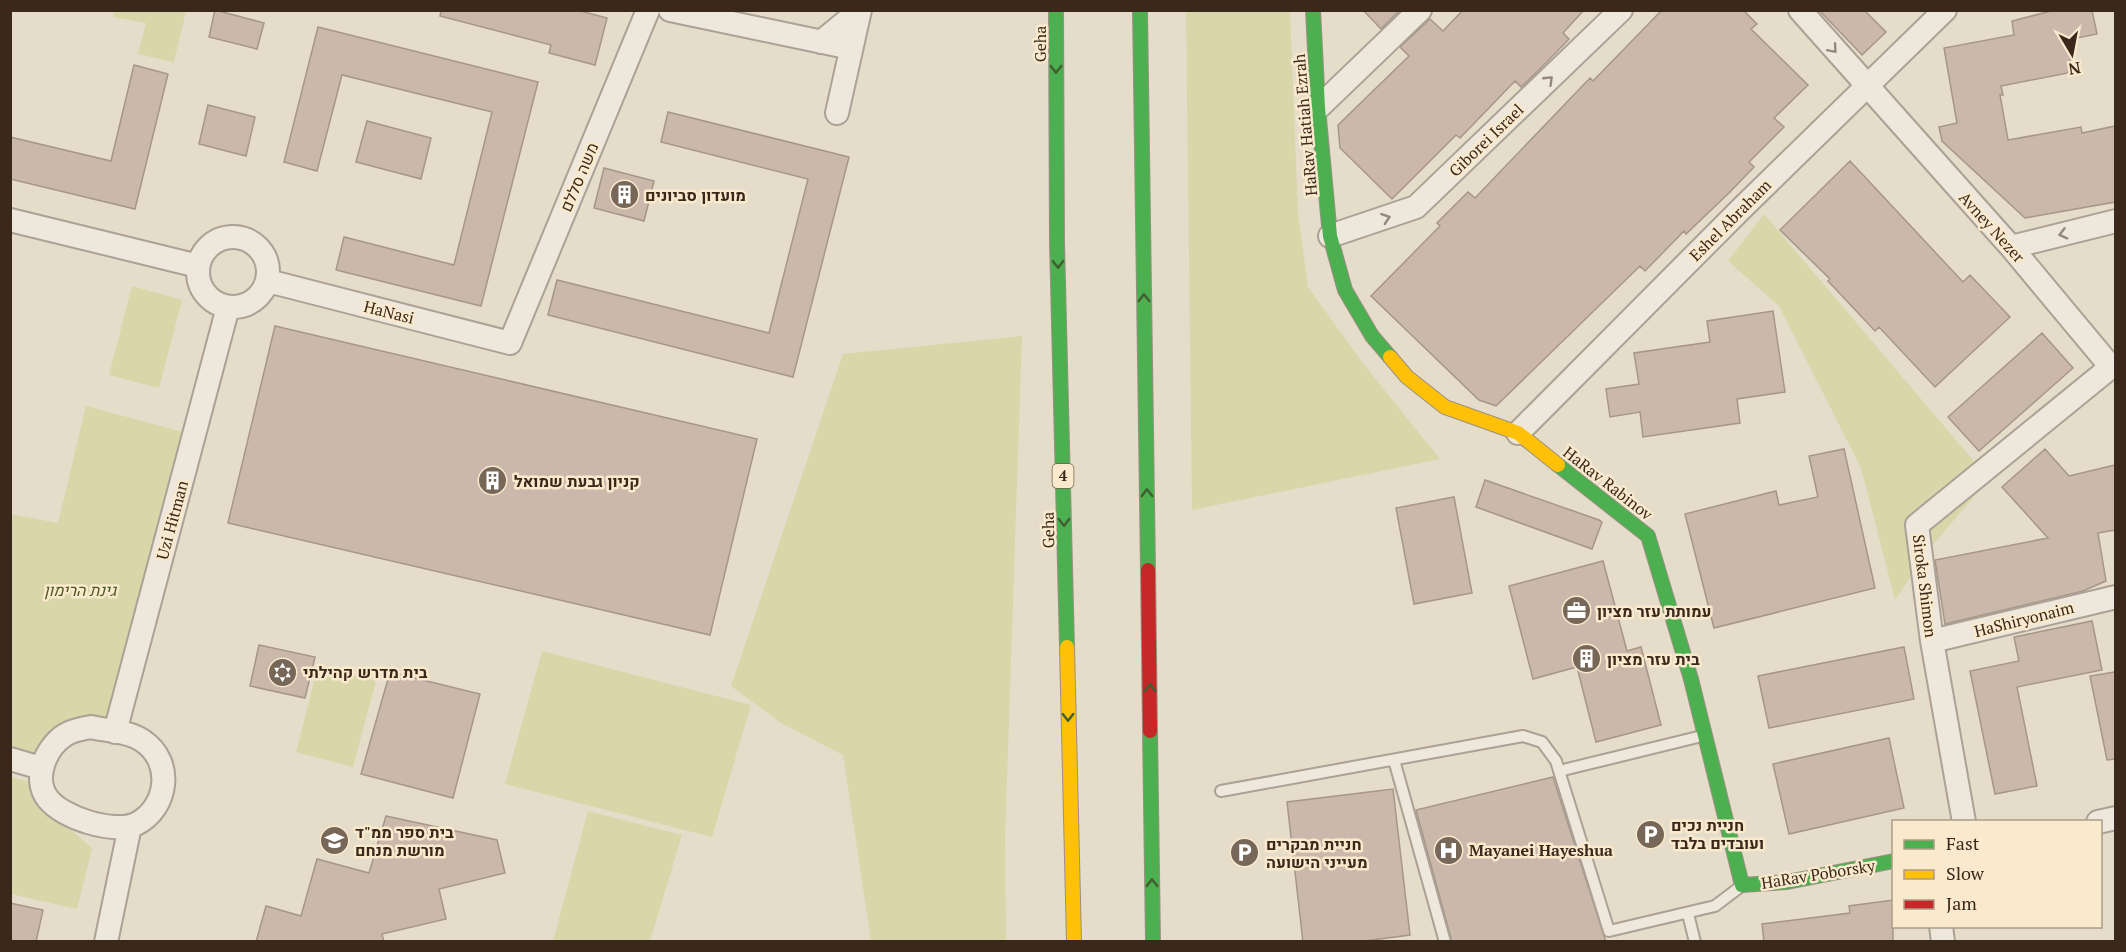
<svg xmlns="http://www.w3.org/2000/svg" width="2126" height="952" font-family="'PT Serif',Heebo,serif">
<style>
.green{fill:#d9d6aa}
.building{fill:#cab9aa;stroke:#a69689;stroke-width:1.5}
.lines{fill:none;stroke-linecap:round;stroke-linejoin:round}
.lane-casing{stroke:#aba194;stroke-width:14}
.street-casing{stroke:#aba194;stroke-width:26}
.fast-casing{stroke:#9a9083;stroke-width:16}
.slow-casing{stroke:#9a9083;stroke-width:16}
.jam-casing{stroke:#9a9083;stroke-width:16}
.lane{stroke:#eee7dc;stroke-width:10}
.street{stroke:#eee7dc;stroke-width:22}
.fast{stroke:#4caf50;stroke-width:14}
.slow{stroke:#ffc107;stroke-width:14}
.jam{stroke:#c62828;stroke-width:14}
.oneway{stroke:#94887c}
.oneway2{stroke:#415e30}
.labels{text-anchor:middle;stroke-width:5;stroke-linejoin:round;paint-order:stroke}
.shield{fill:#f9e9cd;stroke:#736250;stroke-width:1.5}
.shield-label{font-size:15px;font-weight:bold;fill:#3a281b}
.street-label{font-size:16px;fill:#3a281b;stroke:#f9e9cd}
.poi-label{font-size:16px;font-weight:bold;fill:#3a281b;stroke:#f9e9cd;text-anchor:start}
.park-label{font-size:16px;font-style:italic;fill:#4e591f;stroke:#f9e9cd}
</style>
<rect width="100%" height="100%" fill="#e6dcca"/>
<path class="green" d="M114,11H186L174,62L138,54L146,23L113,17Z
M1186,11H1290L1298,212L1308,287L1362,362L1440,459L1192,510Z
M1764,214L1989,479L1931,547L1895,600L1861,468L1779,306L1728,261Z
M132,286L182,300L159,388L109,375Z
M1022,336L1005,839L1006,941H871L843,755L781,723L731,686L843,354Z
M86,406L194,435L115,732L75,730L47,757L11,759L10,514L58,523Z
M542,651L751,705L712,837L505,784Z
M318,666L376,681L353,767L296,752Z
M11,777L32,782L60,820L92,848L77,909L11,894Z
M588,811L682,835L650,941H553Z"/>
<path class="building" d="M215,10L264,23L257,49L209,37Z
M441,10H577L607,18L595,65L549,53L551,45L440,16Z
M1363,10H1400L1381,29Z
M1463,10H1584L1563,33L1569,39L1538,71L1521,87L1515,81L1460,138L1456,135L1392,199L1340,148L1338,125L1409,56L1400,47L1430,19L1443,31Z
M1662,10H1743L1757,24L1751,29L1808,85L1774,118L1784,127L1749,162L1754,167L1729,193L1686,234L1684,231L1645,271L1640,266L1496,406L1479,400L1371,296L1440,226L1437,223L1468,192L1475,198L1590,78L1593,81Z
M1819,10H1864L1886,32L1862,55Z
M2055,10H2092L2097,34L2067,40L2073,72L2001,86L2003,95H2000L2008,140L2081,127L2082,133L2115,126V202L2025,218L1942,141L1939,127L1957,123L1944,48L2014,35L2012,21Z
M318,27L538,82L481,306L336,270L344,237L454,265L492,112L342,75L317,171L284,162Z
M134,65L168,74L135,209L10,179V137L111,161Z
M208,105L255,117L246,156L199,144Z
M668,112L849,157L793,377L548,315L557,280L769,333L808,179L661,142Z
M367,121L431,138L421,179L356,162Z
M1850,161L1963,282L1970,275L2010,317L1935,387L1879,327L1875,331L1828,281L1830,279L1780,230Z
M604,168L654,181L644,221L594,208Z
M1773,311L1785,392L1737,399L1740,423L1643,437L1640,412L1610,417L1606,389L1639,384L1634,353L1710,342L1707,321Z
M275,326L757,439L710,635L228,523Z
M2042,333L2073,368L1979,451L1948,417Z
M1844,449L1875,588L1714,628L1685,514L1776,491L1779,505L1818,497L1809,456Z
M2045,449L2069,476L2115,465V530L2098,533L2106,581L2083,591L1945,624L1935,560L2048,538L2002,487Z
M1485,480L1599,520L1602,522L1592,549L1476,507Z
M1454,497L1472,593L1414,604L1396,508Z
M1603,561L1627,651L1641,647L1661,725L1596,742L1577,667L1533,679L1509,586Z
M2092,621L2102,670L2017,687L2037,786L1995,794L1970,671L2019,661L2014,637Z
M259,645L315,657L305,698L250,686Z
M1904,647L1914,699L1769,728L1758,676Z
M390,672L480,694L453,798L361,774Z
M2115,672V759L2107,760L2090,676Z
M1889,738L1904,808L1789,834L1773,764Z
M1553,777L1606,942H1452L1416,810Z
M1393,789L1410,935L1357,942H1303L1287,802Z
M386,816L497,840L505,873L439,889L446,919L382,934L384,942H256L266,906L301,916L317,859L369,873Z
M1893,900V942H1764L1762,924L1850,913L1849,906Z
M10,903L43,910L36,942H10Z"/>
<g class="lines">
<defs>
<path id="lane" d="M1394,760L1445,942
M1559,771L1702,736
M1221,791L1523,736L1542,742L1556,761L1609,931L1715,906L1740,887
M1688,914L1695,942"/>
<path id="street" d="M670,10L851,48
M1800,10L2011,247L2111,367L2116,368
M821,42L860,10
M1318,108L1420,10
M837,113L860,10
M10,220L198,266
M1330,236L1416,207L1621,10
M198 272a35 35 0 1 1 70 0a35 35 0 1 1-70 0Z
M2011,247L2116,221
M268,281L510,343L648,10
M1518,433L1740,210L1945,10
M1932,641L2116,597
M91,727C108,731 129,731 143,741C174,762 168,808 136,824C113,834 63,818 48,799C32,779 46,747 65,735C73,730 82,729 91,727Z
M115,732L228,307
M10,759L41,768
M1964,822L1932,641L1917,525L2111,367
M2098,822L2116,818
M1941,926L1943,942
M106,942L130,826"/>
<path id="fast" d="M1056,10L1057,242L1067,647
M1140,10L1148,570
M1313,10L1318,108L1330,236L1345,290L1372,336L1390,357
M1558,465L1648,536L1691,679L1742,885L1787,882L1894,861
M1150,731L1153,942"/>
<path id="slow" d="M1390,357L1407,377L1445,407L1518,433L1558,465
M1067,647L1074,942"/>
<path id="jam" d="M1148,570L1150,731"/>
</defs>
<use href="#lane" class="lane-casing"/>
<use href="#street" class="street-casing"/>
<use href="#fast" class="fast-casing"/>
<use href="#slow" class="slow-casing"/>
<use href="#jam" class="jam-casing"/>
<use href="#lane" class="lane"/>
<use href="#street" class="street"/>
<use href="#fast" class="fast"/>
<use href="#slow" class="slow"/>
<use href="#jam" class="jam"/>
</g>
<defs><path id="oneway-chevron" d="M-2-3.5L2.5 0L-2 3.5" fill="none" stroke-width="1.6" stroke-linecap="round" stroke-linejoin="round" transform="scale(1.5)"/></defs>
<g class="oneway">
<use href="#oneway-chevron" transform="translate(1833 49) rotate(49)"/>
<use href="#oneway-chevron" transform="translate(1549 80) rotate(-44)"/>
<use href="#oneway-chevron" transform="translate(1386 218) rotate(-19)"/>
<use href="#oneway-chevron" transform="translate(2063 234) rotate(166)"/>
</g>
<g class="oneway2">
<use href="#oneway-chevron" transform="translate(1056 69) rotate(90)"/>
<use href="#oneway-chevron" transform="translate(1058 264) rotate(89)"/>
<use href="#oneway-chevron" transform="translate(1144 298) rotate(-91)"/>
<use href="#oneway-chevron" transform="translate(1147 493) rotate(-91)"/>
<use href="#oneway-chevron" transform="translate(1064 522) rotate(89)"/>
<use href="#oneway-chevron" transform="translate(1150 688) rotate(-91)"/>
<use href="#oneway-chevron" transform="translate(1068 717) rotate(89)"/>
<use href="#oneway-chevron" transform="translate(1152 883) rotate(-91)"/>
</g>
<defs>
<symbol id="building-disc" viewBox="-11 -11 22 22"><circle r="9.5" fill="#766758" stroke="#f9e9cd"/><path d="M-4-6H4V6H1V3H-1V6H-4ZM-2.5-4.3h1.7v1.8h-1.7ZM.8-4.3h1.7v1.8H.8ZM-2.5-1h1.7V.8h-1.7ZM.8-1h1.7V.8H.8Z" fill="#fff"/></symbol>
<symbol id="office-disc" viewBox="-11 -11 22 22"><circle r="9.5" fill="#766758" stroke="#f9e9cd"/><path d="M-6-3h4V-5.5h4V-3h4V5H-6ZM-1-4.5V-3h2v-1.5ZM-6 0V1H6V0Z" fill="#fff"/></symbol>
<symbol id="synagogue-disc" viewBox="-11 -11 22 22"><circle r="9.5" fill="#766758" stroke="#f9e9cd"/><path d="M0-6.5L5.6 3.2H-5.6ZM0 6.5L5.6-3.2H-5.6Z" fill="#fff"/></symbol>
<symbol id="parking-disc" viewBox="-11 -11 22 22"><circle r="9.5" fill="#766758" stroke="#f9e9cd"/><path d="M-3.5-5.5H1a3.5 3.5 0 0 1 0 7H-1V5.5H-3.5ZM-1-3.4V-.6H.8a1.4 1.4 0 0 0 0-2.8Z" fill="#fff"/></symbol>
<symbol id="school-disc" viewBox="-11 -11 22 22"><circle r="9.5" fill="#766758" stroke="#f9e9cd"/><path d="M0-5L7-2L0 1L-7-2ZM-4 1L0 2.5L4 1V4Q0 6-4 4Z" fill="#fff"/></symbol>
<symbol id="hospital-disc" viewBox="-11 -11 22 22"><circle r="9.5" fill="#766758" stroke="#f9e9cd"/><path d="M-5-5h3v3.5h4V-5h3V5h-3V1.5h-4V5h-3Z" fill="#fff"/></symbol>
</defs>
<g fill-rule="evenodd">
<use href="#building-disc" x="608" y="178" width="33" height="33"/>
<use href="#building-disc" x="476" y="464" width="33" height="33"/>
<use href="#office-disc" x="1560" y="594" width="33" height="33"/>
<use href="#building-disc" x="1570" y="642" width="33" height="33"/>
<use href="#synagogue-disc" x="266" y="656" width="33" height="33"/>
<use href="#parking-disc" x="1634" y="818" width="33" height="33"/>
<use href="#school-disc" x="318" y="824" width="33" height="33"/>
<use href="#hospital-disc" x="1432" y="834" width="33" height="33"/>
<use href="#parking-disc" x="1228" y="836" width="33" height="33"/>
</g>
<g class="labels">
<rect class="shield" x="1052.5" y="464" width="21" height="24" rx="4.5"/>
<g class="shield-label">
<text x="1063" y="481">4</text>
</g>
<g class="street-label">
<text transform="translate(1040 44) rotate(-90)" y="6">Geha</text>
<text transform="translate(1305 125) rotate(-95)" y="6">HaRav Hatiah Ezrah</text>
<text transform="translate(1486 140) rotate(-44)" y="6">Giborei Israel</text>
<text transform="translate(579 177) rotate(-67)" y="6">משה סללם</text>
<text transform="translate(1730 220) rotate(-45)" y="6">Eshel Abraham</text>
<text transform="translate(1992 227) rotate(48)" y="6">Avney Nezer</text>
<text transform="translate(389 312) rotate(14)" y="6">HaNasi</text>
<text transform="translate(1608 483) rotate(38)" y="6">HaRav Rabinov</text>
<text transform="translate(172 520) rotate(-75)" y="6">Uzi Hitman</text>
<text transform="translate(1048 530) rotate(-91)" y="6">Geha</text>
<text transform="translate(1925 586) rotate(83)" y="6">Siroka Shimon</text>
<text transform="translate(2024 619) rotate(-14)" y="6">HaShiryonaim</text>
<text transform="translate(1818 874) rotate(-9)" y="6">HaRav Poborsky</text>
</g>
<g class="poi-label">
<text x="645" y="201">מועדון סביונים</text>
<text x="514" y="487">קניון גבעת שמואל</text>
<text x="1597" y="617">עמותת עזר מציון</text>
<text x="1607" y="665">בית עזר מציון</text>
<text x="303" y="678">בית מדרש קהילתי</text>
<text x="1671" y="831">חניית נכים<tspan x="1671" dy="18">ועובדים בלבד</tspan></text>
<text x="355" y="838">בית ספר ממ"ד<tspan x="355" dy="18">מורשת מנחם</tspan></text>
<text x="1266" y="850">חניית מבקרים<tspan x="1266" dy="18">מעייני הישועה</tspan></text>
<text x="1469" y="856">Mayanei Hayeshua</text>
</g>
<g class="park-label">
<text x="80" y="596">גינת הרימון</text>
</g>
</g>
<rect width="2126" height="952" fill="none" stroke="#3a281b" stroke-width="24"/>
<rect x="1892" y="820" width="210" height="108" fill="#f9e9cd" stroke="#ad9c86" stroke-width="1.5"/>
<rect x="1904" y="840" width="30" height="9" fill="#4caf50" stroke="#ad9c86" stroke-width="1.5"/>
<text x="1946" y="850" font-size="18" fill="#3a281b">Fast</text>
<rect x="1904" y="870" width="30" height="9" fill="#ffc107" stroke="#ad9c86" stroke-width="1.5"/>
<text x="1946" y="880" font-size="18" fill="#3a281b">Slow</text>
<rect x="1904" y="900" width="30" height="9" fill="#c62828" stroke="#ad9c86" stroke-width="1.5"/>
<text x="1946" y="910" font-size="18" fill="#3a281b">Jam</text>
<g transform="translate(2072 54) rotate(170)" stroke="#f9e9cd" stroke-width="4.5" paint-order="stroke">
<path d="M0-4.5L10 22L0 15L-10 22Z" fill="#3a281b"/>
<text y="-9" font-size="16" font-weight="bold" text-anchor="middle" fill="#3a281b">N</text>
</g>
</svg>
